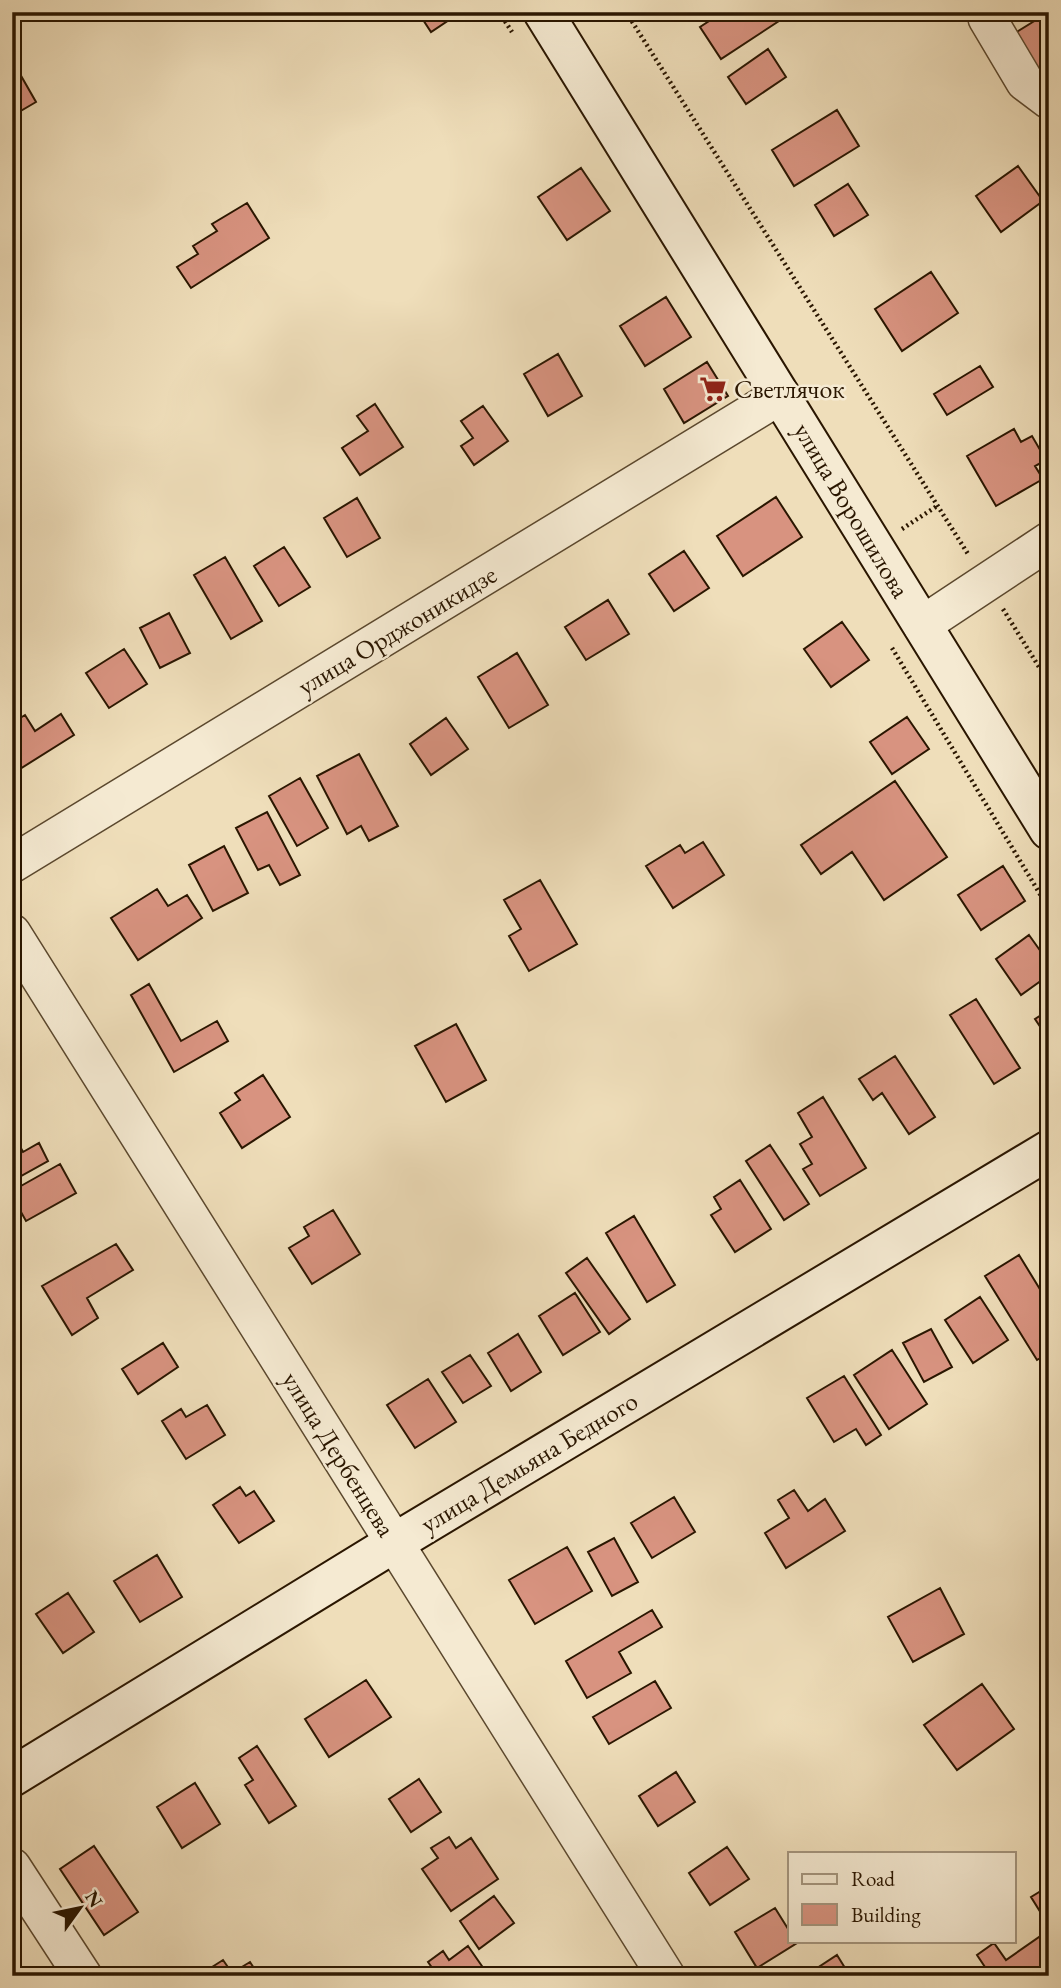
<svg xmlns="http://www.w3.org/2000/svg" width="1061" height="1988" font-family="'EB Garamond',serif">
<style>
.building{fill:#d89380;stroke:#2a1600;stroke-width:2}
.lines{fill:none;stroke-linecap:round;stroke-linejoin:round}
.street-casing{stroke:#5b482e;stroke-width:40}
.secondary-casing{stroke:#2a1600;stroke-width:42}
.path{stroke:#2a1600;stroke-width:4.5;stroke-dasharray:2 3.5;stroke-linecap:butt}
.street{stroke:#f5ead2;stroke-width:37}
.secondary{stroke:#f5ead2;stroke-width:38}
.labels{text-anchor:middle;stroke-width:5;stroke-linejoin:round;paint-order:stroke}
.poi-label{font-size:26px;fill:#2a1600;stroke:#f5ead2;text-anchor:start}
.street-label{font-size:26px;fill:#2a1600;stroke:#f5ead2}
</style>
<rect width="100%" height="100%" fill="#efdeba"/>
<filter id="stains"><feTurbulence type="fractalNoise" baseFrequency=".00286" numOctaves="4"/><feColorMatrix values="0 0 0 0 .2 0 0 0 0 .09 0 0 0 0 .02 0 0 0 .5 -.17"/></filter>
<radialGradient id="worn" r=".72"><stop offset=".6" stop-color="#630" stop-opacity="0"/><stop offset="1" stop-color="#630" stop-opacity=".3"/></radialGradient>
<path class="building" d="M418,12H461L431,32Z
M723,12H773L779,21L721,59L700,27Z
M1049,12V68L1040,73L1015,33Z
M768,49L786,77L746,104L728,77Z
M12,60L36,102L12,116Z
M837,110L859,146L794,186L772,150Z
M1018,166L1043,201L1001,232L976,196Z
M581,168L610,211L567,240L538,197Z
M848,184L868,215L834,236L815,205Z
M247,203L269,238L191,288L177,267L198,254L193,246L217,231L212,224Z
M931,272L958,313L902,351L875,309Z
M666,297L691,337L645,366L620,326Z
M558,354L582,396L548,416L524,374Z
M707,362L728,396L684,423L664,389Z
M980,366L993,387L947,415L934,394Z
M375,404L403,447L360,475L342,448L368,431L357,416Z
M483,406L508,441L474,465L461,446L473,438L461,421Z
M1014,429L1021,442L1032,436L1046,460L1035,466L1043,479L996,506L967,456Z
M776,497L802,537L743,576L717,536Z
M357,498L380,538L347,557L324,518Z
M284,547L310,587L279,606L254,566Z
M684,551L709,588L674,611L649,574Z
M225,557L262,621L231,639L194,575Z
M608,600L629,634L586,660L565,627Z
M169,613L190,653L160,668L140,628Z
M842,622L869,660L831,687L804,649Z
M124,649L147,684L109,708L86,673Z
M517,653L548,705L509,728L478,677Z
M61,714L74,735L12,774V723L25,715L35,731Z
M907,717L929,749L892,774L870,742Z
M446,718L468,749L431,775L410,744Z
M359,754L398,826L369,841L361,826L347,834L317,776Z
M300,778L328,828L297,846L269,796Z
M895,781L947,857L884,900L852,852L821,874L801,845Z
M267,812L300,875L280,885L269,865L258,870L236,828Z
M703,842L724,875L673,908L646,866L680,845L685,853Z
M224,846L248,893L213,911L189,865Z
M1003,866L1025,901L981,930L958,895Z
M540,880L577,944L529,971L509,936L521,929L504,900Z
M157,889L168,906L187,895L202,918L138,960L111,918Z
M1029,935L1049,963V975L1021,995L996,959Z
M149,984L181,1041L217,1021L228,1041L174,1072L131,995Z
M976,999L1020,1068L994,1084L950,1015Z
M1049,1010V1040L1035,1019Z
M456,1024L486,1080L446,1102L415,1046Z
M895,1056L935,1117L909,1134L882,1093L873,1100L859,1079Z
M263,1075L290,1117L242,1148L220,1113L240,1100L235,1093Z
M823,1097L866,1168L820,1196L803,1169L812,1164L800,1144L812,1137L798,1113Z
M16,1139L23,1152L39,1143L48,1161L12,1181V1141Z
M770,1145L809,1204L784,1220L746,1161Z
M60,1164L76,1193L26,1221L12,1196V1191Z
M740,1180L771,1229L735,1252L711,1215L721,1209L714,1197Z
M333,1210L360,1254L312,1284L289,1248L309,1236L304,1227Z
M634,1216L675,1285L647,1302L606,1233Z
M116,1244L133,1270L87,1298L98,1318L72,1335L42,1286Z
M1019,1255L1049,1304V1353L1037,1360L985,1276Z
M587,1258L630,1319L609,1334L566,1273Z
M575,1293L600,1332L563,1355L539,1316Z
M980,1297L1008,1340L973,1363L945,1320Z
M931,1329L952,1367L924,1382L903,1343Z
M518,1334L541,1372L511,1391L488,1353Z
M163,1343L178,1367L138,1394L122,1369Z
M892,1350L927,1404L889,1429L854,1375Z
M470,1355L491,1386L463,1403L442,1372Z
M844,1376L881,1435L866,1445L856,1429L834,1442L807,1398Z
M428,1379L456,1422L415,1448L387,1405Z
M207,1405L225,1435L186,1459L162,1421L181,1409L186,1417Z
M240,1487L246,1496L254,1491L274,1521L239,1543L213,1505Z
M794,1490L808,1511L825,1499L845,1531L786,1568L765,1533L789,1518L778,1500Z
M674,1497L695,1532L652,1558L631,1523Z
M614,1538L638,1582L612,1596L588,1552Z
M567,1547L592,1591L535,1624L509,1580Z
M157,1555L182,1597L140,1622L114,1581Z
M940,1588L964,1634L913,1662L888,1617Z
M68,1593L94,1632L63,1653L36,1614Z
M652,1610L662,1627L619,1652L631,1673L587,1698L566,1661Z
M366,1680L391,1717L329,1757L305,1719Z
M655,1681L671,1708L609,1744L593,1717Z
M982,1684L1014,1729L957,1770L924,1725Z
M257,1746L296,1806L269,1823L245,1785L253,1780L239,1758Z
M676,1772L695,1802L658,1826L639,1796Z
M419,1779L441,1812L411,1832L389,1799Z
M195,1783L220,1824L182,1848L157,1807Z
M449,1837L456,1848L471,1838L498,1879L451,1911L422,1869L438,1858L431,1848Z
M94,1846L138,1912L104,1935L60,1869Z
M727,1847L749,1879L710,1905L689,1873Z
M1049,1886V1926L1031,1897Z
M494,1896L514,1923L479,1949L460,1921Z
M775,1908L790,1932V1941L797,1943L757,1968L735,1932Z
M1042,1935L1049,1946V1976H1016L1011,1969L1000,1976H991L977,1955L994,1943L1006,1960Z
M468,1946L484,1969L475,1976H438L428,1962L443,1951L449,1960Z
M837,1955L850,1976H805Z
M223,1960L232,1973L250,1962L259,1976H198Z"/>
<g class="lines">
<defs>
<path id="street" d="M987,18L1025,82L1049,100
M922,625L1049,541
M12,864L781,395
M12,933L666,1976
M12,1867L83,1976"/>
<path id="secondary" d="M543,12L1049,830
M12,1777L394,1543L1049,1150"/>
</defs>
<use href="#street" class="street-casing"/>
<use href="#secondary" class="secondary-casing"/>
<path class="path" d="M499,12L512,32
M626,12L968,554
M902,529L937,506
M1003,609L1049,683
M892,648L1049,909"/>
<use href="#street" class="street"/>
<use href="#secondary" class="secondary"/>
</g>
<defs>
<symbol id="supermarket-bare" viewBox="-9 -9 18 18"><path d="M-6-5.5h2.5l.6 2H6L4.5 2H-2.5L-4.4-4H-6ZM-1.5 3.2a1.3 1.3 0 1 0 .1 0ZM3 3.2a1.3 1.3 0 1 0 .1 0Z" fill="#8f2418" stroke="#f5ead2" stroke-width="2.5" paint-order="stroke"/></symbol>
</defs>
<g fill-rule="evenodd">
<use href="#supermarket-bare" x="694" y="370" width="38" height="38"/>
</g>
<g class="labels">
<g class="poi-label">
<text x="734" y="398">Светлячок</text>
</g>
<g class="street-label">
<text transform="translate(852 510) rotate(59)" y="9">улица Ворошилова</text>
<text transform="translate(397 630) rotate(-31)" y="9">улица Орджоникидзе</text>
<text transform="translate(339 1454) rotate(58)" y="9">улица Дербенцева</text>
<text transform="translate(529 1462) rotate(-31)" y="9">улица Демьяна Бедного</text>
</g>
</g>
<rect width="1061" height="1988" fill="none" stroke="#efdeba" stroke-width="42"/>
<rect x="14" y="14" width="1033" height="1960" fill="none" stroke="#2a1600" stroke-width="3.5"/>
<rect x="21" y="21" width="1019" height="1946" fill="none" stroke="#2a1600" stroke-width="2"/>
<rect x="788" y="1852" width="228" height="91" fill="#f5ead2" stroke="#a4957e" stroke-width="2"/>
<rect x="802" y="1874" width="35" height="10" fill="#f5ead2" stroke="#a4957e" stroke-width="2"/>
<text x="851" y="1886" font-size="21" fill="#2a1600">Road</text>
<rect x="802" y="1904" width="35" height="21" fill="#d89380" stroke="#a4957e" stroke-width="2"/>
<text x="851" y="1922" font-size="21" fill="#2a1600">Building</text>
<g transform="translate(80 1908) rotate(57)" stroke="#f5ead2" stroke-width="5" paint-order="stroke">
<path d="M0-5L12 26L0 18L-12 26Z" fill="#2a1600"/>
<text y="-10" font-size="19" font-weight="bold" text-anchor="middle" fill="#2a1600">N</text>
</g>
<rect width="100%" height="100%" filter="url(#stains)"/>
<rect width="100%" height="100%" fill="url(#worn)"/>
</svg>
